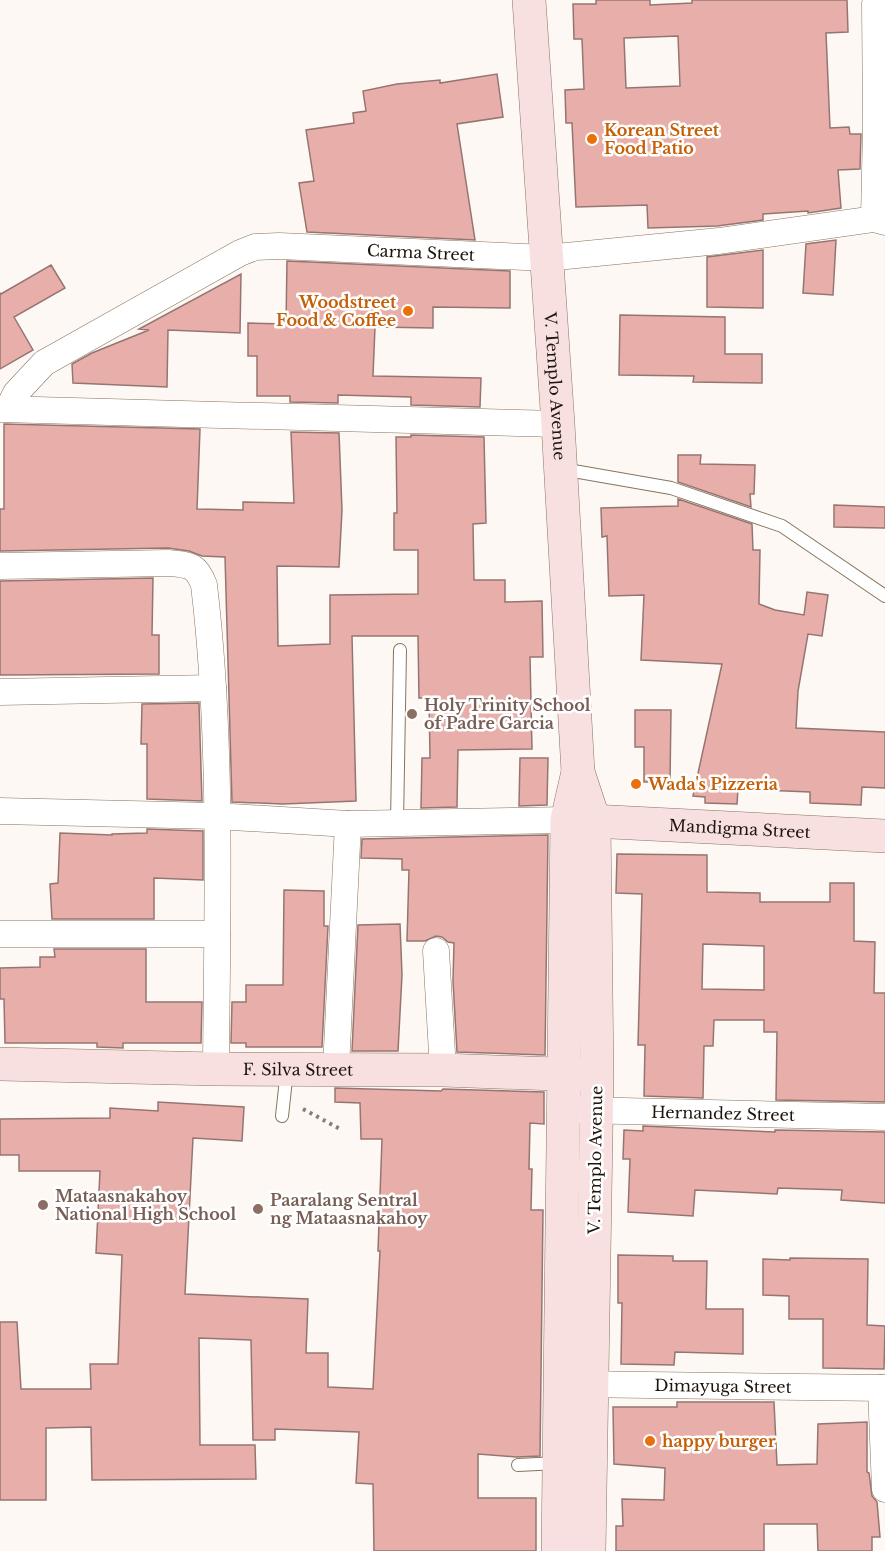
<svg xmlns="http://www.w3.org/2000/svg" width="885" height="1551" font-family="'Libre Baskerville',serif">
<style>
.building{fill:#e8afaa;stroke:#967571;stroke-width:1.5;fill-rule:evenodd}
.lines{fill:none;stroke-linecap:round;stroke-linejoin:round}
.lane-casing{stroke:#89745e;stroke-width:14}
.street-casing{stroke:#89745e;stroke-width:27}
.secondary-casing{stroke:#89745e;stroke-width:34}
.path{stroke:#857f78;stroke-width:4;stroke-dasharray:3 4.5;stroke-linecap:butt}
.lane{stroke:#fff;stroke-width:12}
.street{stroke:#fff;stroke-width:26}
.secondary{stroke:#f8e0e0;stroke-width:33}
.food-dot{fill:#e8710a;stroke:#fff;stroke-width:2}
.education-dot{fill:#8d6e63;stroke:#fff;stroke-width:2}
.labels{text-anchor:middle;stroke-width:5;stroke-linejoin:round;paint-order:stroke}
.food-label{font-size:16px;font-weight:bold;fill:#c56008;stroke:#fff;text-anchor:start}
.street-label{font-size:16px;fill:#1e160d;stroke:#fff}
.education-label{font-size:16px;font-weight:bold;fill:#785e54;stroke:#fff;text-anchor:start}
</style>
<rect width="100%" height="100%" fill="#fdf8f3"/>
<path class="building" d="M596,0H650V5L692,3V0H847L848,32L826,33L830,128L849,127L850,134H861L860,169L838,170L841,208L808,213V211L763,214V220L717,226L648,228L647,205L576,207L572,123H566L565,90L584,89L582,39H574L573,4H596ZM678,36L680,86L626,88L624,38Z
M497,74L503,117L457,124L475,240L307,232L299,183L314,181L306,130L354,123L353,113L366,111L363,91L397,84L440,80V83Z
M836,240L833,295L803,293L806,244Z
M763,250V308L707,307V257Z
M287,261L510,271V308L433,307V328L375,327L373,376L481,378L480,407L411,405V397L338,395V403L290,402V396H257V356H248V323L286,324Z
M51,265L65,288L14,317L33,350L0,369V293L1,294Z
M241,274L240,333L168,330L167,387L73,383L72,364L92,353L149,330L139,329Z
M620,315L725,317V354H762V383L693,382L694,376L619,375Z
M4,424L200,429L197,509L243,510V502L294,503L291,432L339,433L342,510L339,567L277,566L278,646L330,644V595L418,594V550H394V513H397L396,437H411V435L484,437L486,523L473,524L474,580H505V602L542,601L543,657H530L532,749L458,750L457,807L421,808L422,758H430L429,698H419L418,636H352L356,801L283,804L232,802L225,557L202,556L189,551L168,548L0,551V509H4Z
M678,455H701L700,464L755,465L754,494H750L751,507L678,482Z
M678,499L752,524L753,550H760L759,604L775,610L804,615L807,592L828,595L822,636L808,634L798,691L796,728L885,732V788L862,787L861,805L810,803V792L738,789L737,804L705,803V797L693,796L722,664L641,660L644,595L609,596L607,536L602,537L601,508L678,506Z
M834,505L885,507V528L834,527Z
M153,578L152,635H159V674L0,675V581Z
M199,703L202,801L147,799V744H141L142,704Z
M635,710H671L670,782H644V747H635Z
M520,758H548L547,805L519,806Z
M147,829L203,831V880L154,878V919H52L50,884L58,883L60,833L112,835V834L147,833Z
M548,835L545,1055L457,1052L453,981L454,943L448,942L442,937L436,936L425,941H407L409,870H402V859L361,858L362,839Z
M617,854L707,855V892L760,893V902H830V883H854V941L875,942L874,993H885V1102L776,1100L777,1032H764V1020H714L713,1046H704L703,1098L644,1096L645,1045H638L642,894L616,893ZM703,944L764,946V990L702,989Z
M284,890L324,891V926H328L322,1047H246V1043H231L232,1002H246V985H283Z
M400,924L402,975L398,1051H352L358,925Z
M54,949H146V1002H202L201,1043H123V1048L97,1047V1043H5L4,999H0V968L40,967V957H55Z
M335,1088L441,1091L443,1089L544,1092V1124L530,1123L529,1169H532L531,1210H543L540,1456L516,1457L478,1454V1498H536V1551H374L373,1484L356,1483L359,1432L275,1429V1440H253L251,1340L199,1338L200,1445H255L256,1479L92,1480L91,1427L46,1428V1500H0V1322H17L21,1389H91L90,1364H118L122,1255L96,1253L100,1171H19V1155H0V1119L110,1118V1108L158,1111V1102L244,1107L242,1141L193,1138L185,1294L308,1299L306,1353H328V1387L373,1389L380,1251H378L382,1139H361L360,1103L335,1102Z
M643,1126L775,1132V1130L885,1132V1203L841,1200L842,1190L778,1188L777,1194L695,1190L693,1216L628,1212L630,1159H623L624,1130L643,1131Z
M618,1255L673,1256V1261H707L706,1309H743V1354L675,1352L674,1365L621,1364L622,1303H618Z
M790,1258L868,1259L867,1325L885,1326L884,1369L823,1368V1319H789V1296L763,1295V1259L790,1260Z
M677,1402H774L777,1465L817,1464L818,1424L867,1422V1472L869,1473L872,1496L877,1502L880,1537H872V1551H818L817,1524H764V1551H616V1526H623L622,1499L664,1500L665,1468L614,1464L613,1407H677Z"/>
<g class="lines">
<defs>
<path id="lane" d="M562,469L671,488L782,526L885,596
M397,823L400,650
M282,1116L287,1070
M518,1465L558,1463"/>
<g id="street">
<path d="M874,219L876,126L875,4"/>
<path d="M0,409L558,424"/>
<path id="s1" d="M8,409L16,393L44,363L240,253L255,247L279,246L546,258L719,241L874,219L885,222"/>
<path d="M0,566L168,563C189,565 196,564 204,585C223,744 217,908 216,1069"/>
<path d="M0,692L213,688"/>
<path d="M0,811L216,816L348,824L567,820"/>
<path d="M0,934H217"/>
<path d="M436,951L443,1070"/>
<path d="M336,1068L348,824"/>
<path id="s2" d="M579,1110L885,1117"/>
<path id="s3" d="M573,1384L885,1388"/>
<path d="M881,1388L885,1489"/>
</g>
<g id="secondary">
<path id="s4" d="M529,0L558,424L578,772L594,821L597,1076L589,1551"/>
<path id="s5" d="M572,820L885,836"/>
<path id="s6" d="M0,1064L216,1069L443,1070L583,1075"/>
<path d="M558,1551L567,820L578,772"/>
</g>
</defs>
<use href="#lane" class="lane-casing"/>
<use href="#street" class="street-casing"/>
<use href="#secondary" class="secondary-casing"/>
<path class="path" d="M303,1109L342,1130"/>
<use href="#lane" class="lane"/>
<use href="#street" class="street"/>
<use href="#secondary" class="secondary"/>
</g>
<g class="food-dot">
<circle cx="592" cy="139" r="6"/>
<circle cx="408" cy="311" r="6"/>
<circle cx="636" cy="784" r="6"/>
<circle cx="650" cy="1441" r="6"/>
</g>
<g class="education-dot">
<circle cx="412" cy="714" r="6"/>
<circle cx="43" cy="1205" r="6"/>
<circle cx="258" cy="1209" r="6"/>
</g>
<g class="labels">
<g class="food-label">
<text x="604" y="136">Korean Street<tspan x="604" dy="18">Food Patio</tspan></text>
<text x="396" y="308" text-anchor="end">Woodstreet<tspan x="396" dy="18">Food &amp; Coffee</tspan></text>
<text x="648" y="790">Wada's Pizzeria</text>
<text x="662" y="1447">happy burger</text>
</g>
<g class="street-label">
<text dy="6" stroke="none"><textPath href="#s1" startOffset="466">Carma Street</textPath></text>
<text dy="6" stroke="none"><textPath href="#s4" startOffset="387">V. Templo Avenue</textPath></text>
<text dy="6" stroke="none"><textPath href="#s5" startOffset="168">Mandigma Street</textPath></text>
<text dy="6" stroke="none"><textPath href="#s6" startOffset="298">F. Silva Street</textPath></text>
<text dy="6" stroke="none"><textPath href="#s2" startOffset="144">Hernandez Street</textPath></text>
<text transform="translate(595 1160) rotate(-89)" y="6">V. Templo Avenue</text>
<text dy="6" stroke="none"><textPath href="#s3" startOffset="150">Dimayuga Street</textPath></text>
</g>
<g class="education-label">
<text x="424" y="711">Holy Trinity School<tspan x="424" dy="18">of Padre Garcia</tspan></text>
<text x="55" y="1202">Mataasnakahoy<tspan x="55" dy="18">National High School</tspan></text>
<text x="270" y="1206">Paaralang Sentral<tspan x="270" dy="18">ng Mataasnakahoy</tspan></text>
</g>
</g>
</svg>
